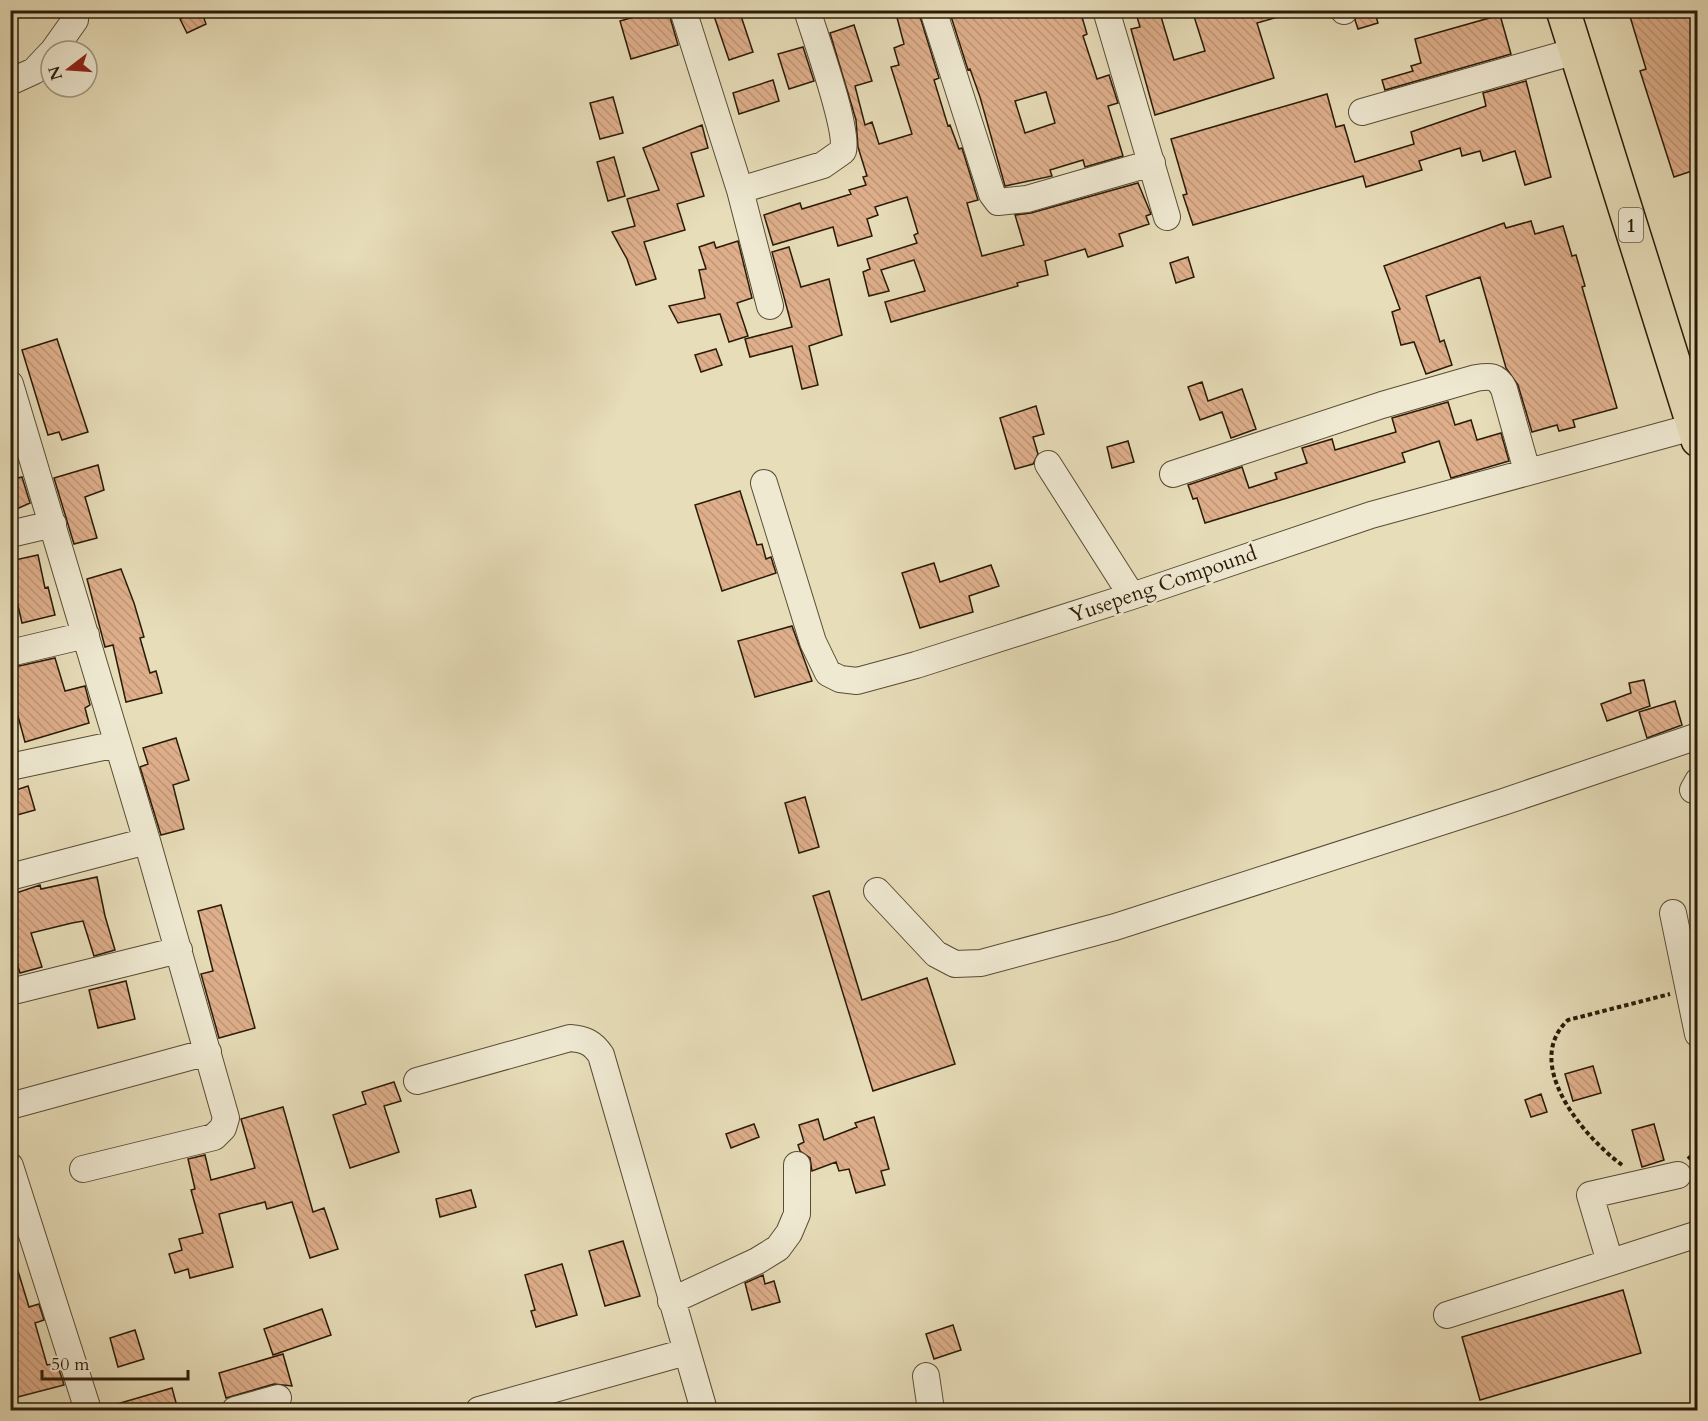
<svg xmlns="http://www.w3.org/2000/svg" width="1708" height="1421" font-family="Cardo,serif">
<style>
.building{fill:url(#building-back-hatch);stroke:#2a1b07;stroke-width:1.5;fill-rule:evenodd}
.lines{fill:none;stroke-linecap:round;stroke-linejoin:round}
.minor-casing{stroke:#594c34;stroke-width:28}
.major-casing{stroke:#2a1b07;stroke-width:36}
.path{stroke:#2a1b07;stroke-width:4;stroke-dasharray:4.5 3;stroke-linecap:butt}
.minor{stroke:#efe9d2;stroke-width:26}
.major{stroke:#e7ddb9;stroke-width:33}
.labels{text-anchor:middle;stroke-width:5;stroke-linejoin:round;paint-order:stroke}
.shield{fill:#efe9d2;stroke:#655944;stroke-width:1.5}
.shield-label{font-size:20px;font-weight:bold;fill:#2a1b07}
.street-label{font-size:21px;fill:#2a1b07;stroke:#efe9d2}
</style>
<defs>
<pattern id="building-back-hatch" width="6" height="6" patternUnits="userSpaceOnUse" patternTransform="scale(1.5)"><rect width="6" height="6" fill="#dfaf8c"/><path d="M-1 5l2 2M0 0l6 6M5-1l2 2" fill="none" stroke="#c09677"/></pattern>
</defs>
<rect width="100%" height="100%" fill="#e7ddb9"/>
<filter id="stains"><feTurbulence type="fractalNoise" baseFrequency=".00333" numOctaves="4"/><feColorMatrix values="0 0 0 0 .2 0 0 0 0 .09 0 0 0 0 .02 0 0 0 .5 -.17"/></filter>
<radialGradient id="worn" r=".72"><stop offset=".6" stop-color="#630" stop-opacity="0"/><stop offset="1" stop-color="#630" stop-opacity=".3"/></radialGradient>
<path class="building" d="M195,10H201L206,24L187,33L180,19Z
M658,10H668L678,45L631,59L620,21Z
M712,10H739L753,52L729,60Z
M895,10H918L939,78L934,80L948,126L950,125L959,149L962,148L978,200L967,203L982,256L1024,245L1015,215L1031,213L1138,183L1151,214L1146,216L1149,224L1119,234L1123,246L1088,257L1085,249L1045,261L1048,275L1017,283L1018,286L891,322L885,302L925,291L914,260L881,270L889,291L869,296L863,272L870,269L867,259L917,243L914,235L918,233L907,197L875,207L878,215L867,219L872,236L838,246L833,227L773,245L764,215L800,203L802,209L851,194L849,190L866,185L863,177L867,176L858,147L856,120L830,33L854,25L872,81L855,86L865,125L872,122L879,144L912,134L891,67L899,65L894,48L904,44Z
M949,10H1005L1007,17L1029,10H1080L1087,34L1083,36L1097,79L1109,75L1118,103L1108,106L1123,156L1085,167L1083,160L1050,170L1052,176L1005,186L980,97L970,69L968,70ZM1046,92L1055,123L1025,133L1015,101Z
M1135,10H1159L1174,60L1205,51L1192,10H1284L1285,15L1257,23L1274,78L1155,115L1131,29L1140,27Z
M1359,10H1374L1378,23L1358,29L1355,20Z
M1628,10H1698V169L1674,177L1640,71L1646,69Z
M1500,15L1511,54L1385,90L1382,80L1413,71L1411,66L1421,63L1415,39Z
M803,47L814,81L789,89L778,54Z
M773,80L779,101L739,114L733,93Z
M1526,81L1551,177L1525,185L1515,151L1483,161L1480,151L1462,156L1460,148L1419,161L1422,170L1366,187L1363,176L1193,225L1183,195L1187,194L1171,139L1327,94L1336,127L1344,125L1355,162L1414,144L1411,132L1486,106L1483,93Z
M613,97L623,133L600,139L590,103Z
M702,125L708,148L691,153L704,196L677,204L685,230L644,242L656,279L636,285L627,259L612,232L635,226L627,199L659,190L643,148Z
M614,157L625,196L608,201L597,162Z
M1531,221L1535,234L1563,226L1572,256L1576,255L1585,286L1582,287L1617,408L1573,420L1575,427L1559,431L1557,425L1532,432L1518,385L1506,368L1480,277L1426,296L1440,342L1444,340L1452,365L1426,374L1414,342L1401,345L1392,312L1400,309L1384,266L1504,223L1506,228Z
M738,241L752,298L737,303L748,336L729,342L720,314L678,323L669,306L705,298L699,270L706,269L699,247L714,242L716,248Z
M789,247L801,287L829,279L842,335L809,346L818,385L802,389L792,346L750,357L745,339L792,327L772,252Z
M1188,257L1194,277L1176,283L1170,263Z
M57,339L88,432L62,440L59,432L48,435L22,350Z
M716,349L722,365L701,372L695,355Z
M1202,382L1208,401L1242,389L1256,429L1231,438L1222,412L1200,420L1188,387Z
M1448,402L1455,425L1471,420L1477,440L1501,433L1509,461L1451,478L1439,441L1402,453L1405,462L1205,523L1197,498L1193,499L1188,485L1242,467L1249,488L1277,479L1275,473L1307,463L1302,448L1332,439L1335,450L1396,432L1392,418Z
M1036,406L1044,434L1033,437L1038,454L1033,464L1015,469L1000,418Z
M1128,441L1134,462L1112,468L1107,447Z
M98,465L104,490L85,497L97,538L74,544L54,478Z
M22,477L30,503L10,512V480Z
M740,491L757,545L762,544L766,559L771,557L776,573L722,591L695,505Z
M38,555L45,588L48,587L55,615L22,623L13,584H10V561Z
M934,563L940,582L991,565L999,586L969,596L973,612L920,628L902,573Z
M121,569L134,603L144,637L140,638L150,673L156,671L162,693L126,702L113,645L105,647L87,579Z
M792,626L812,681L755,697L738,641Z
M55,658L65,691L85,686L90,705L85,708L89,723L25,742L15,705L10,706V668Z
M1644,680L1650,706L1607,721L1601,704L1631,693L1629,683Z
M1675,701L1682,725L1647,738L1639,712Z
M176,738L189,780L173,785L184,829L161,835L140,767L148,764L143,748Z
M28,786L35,810L10,817V792Z
M805,797L819,847L799,853L785,803Z
M97,877L105,916L115,950L94,956L83,921L72,923L31,933L42,967L20,973L10,941V895L40,885L41,889Z
M829,891L862,1000L927,978L955,1064L873,1091L813,896Z
M221,905L255,1028L219,1038L201,974L213,971L198,911Z
M126,981L135,1019L98,1028L89,990Z
M1593,1066L1601,1093L1573,1101L1565,1074Z
M394,1082L401,1101L384,1106L399,1152L350,1168L333,1115L366,1104L362,1092Z
M1541,1094L1547,1112L1531,1117L1525,1100Z
M283,1107L313,1212L324,1208L338,1249L310,1258L292,1202L267,1209L265,1202L219,1214L233,1267L190,1278L188,1269L175,1273L169,1254L182,1250L179,1239L203,1233L191,1190L195,1189L188,1159L205,1155L211,1180L255,1168L241,1119Z
M874,1117L889,1169L881,1171L885,1185L856,1193L849,1169L839,1171L836,1162L812,1171L810,1158L800,1151L798,1145L804,1142L799,1125L818,1119L824,1140L857,1127L855,1123Z
M754,1124L759,1137L731,1148L726,1134Z
M1654,1124L1664,1160L1642,1167L1632,1130Z
M471,1190L476,1207L440,1217L436,1199Z
M623,1241L640,1296L605,1306L589,1251Z
M14,1258L29,1307L39,1304L44,1320L35,1323L47,1365L57,1363L64,1385L10,1399V1259Z
M562,1264L577,1315L536,1327L531,1311L535,1310L525,1275Z
M763,1275L765,1284L774,1281L780,1302L752,1310L745,1283Z
M1623,1290L1641,1353L1480,1400L1462,1337Z
M322,1309L331,1335L273,1355L264,1329Z
M953,1325L961,1350L934,1359L926,1334Z
M135,1330L144,1359L118,1367L110,1338Z
M283,1354L292,1386L274,1384L226,1398L219,1373Z
M172,1388L178,1410H111L110,1406Z"/>
<g class="lines">
<defs>
<path id="minor" d="M683,10L740,190L770,306
M933,10L992,194L998,202L1027,199L1152,163
M1106,10L1167,217
M1344,10V11
M53,51L75,20
M10,82L34,71L51,53
M1362,112L1576,51
M740,190L823,165L843,151C849,130 815,36 807,10
M10,384L147,841L226,1118L223,1128L214,1137L83,1169
M1048,464L1132,596
M1173,474L1382,405L1476,378C1490,376 1497,375 1504,389L1527,471
M764,483L813,642L828,673L840,679L857,681L916,665L1132,596L1371,515L1693,427
M10,534L53,524
M10,653L86,635
M10,767L117,744
M1693,790L1698,781
M10,877L147,841
M877,891L936,954L955,964L981,963L1115,927L1503,802L1698,736
M1673,913L1698,1034
M10,992L179,950
M417,1081L570,1038C585,1039 593,1043 601,1055L704,1410
M10,1106L208,1052
M10,1166L88,1410
M1610,1262L1590,1195L1678,1175
M671,1301L757,1261L778,1248L789,1233L797,1214V1165
M1447,1315L1698,1234
M926,1376L931,1410
M235,1410L278,1398
M479,1410L686,1352"/>
<path id="major" d="M1563,10L1698,440"/>
</defs>
<use href="#minor" class="minor-casing"/>
<use href="#major" class="major-casing"/>
<path class="path" d="M1688,1159L1698,1150
M1622,1165C1585,1138 1521,1064 1568,1020L1670,994"/>
<use href="#minor" class="minor"/>
<use href="#major" class="major"/>
</g>
<g class="labels">
<rect class="shield" x="1619" y="208" width="24" height="34" rx="4.5"/>
<g class="shield-label">
<text x="1631" y="232">1</text>
</g>
<g class="street-label">
<text transform="translate(1163 584) rotate(-19)" y="7">Yusepeng Compound</text>
</g>
</g>
<rect width="1708" height="1421" fill="none" stroke="#e7ddb9" stroke-width="36"/>
<rect x="12" y="12" width="1684" height="1397" fill="none" stroke="#2a1b07" stroke-width="3"/>
<rect x="18" y="18" width="1672" height="1385" fill="none" stroke="#2a1b07" stroke-width="1.5"/>
<g transform="translate(69 69) rotate(253)"><circle r="28" fill="#efe9d2" stroke="#a09781" stroke-width="1.5"/>
<path d="M0-4.5L10 22L0 15L-10 22Z" fill="#8f2418"/>
<text y="-9" font-size="16" font-weight="bold" text-anchor="middle" fill="#2a1b07">N</text>
</g>
<path d="M42 1370v9h146v-9" fill="none" stroke="#2a1b07" stroke-width="3"/>
<text x="51" y="1370" font-size="18" fill="#2a1b07" stroke="#efe9d2" stroke-width="4.5" paint-order="stroke">50 m</text>
<rect width="100%" height="100%" filter="url(#stains)"/>
<rect width="100%" height="100%" fill="url(#worn)"/>
</svg>
